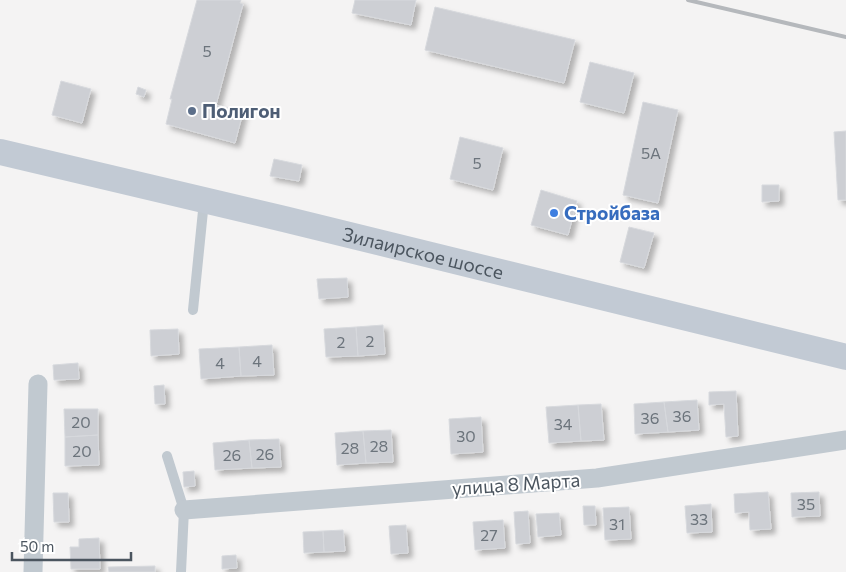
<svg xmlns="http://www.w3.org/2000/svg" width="846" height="572" font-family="Commissioner,sans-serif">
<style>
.building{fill:#cdcfd4;stroke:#d7d9dd;filter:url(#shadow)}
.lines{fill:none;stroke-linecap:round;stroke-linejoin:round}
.service{stroke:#c1c9d0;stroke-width:10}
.minor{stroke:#c1c9d0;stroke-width:19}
.secondary{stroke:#c2cad4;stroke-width:26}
.rail{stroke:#b5b8bc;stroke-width:4}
.service-dot{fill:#5c6f8a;stroke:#fff;stroke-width:2}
.shop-dot{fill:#3f7fe0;stroke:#fff;stroke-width:2}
.labels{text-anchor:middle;stroke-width:4;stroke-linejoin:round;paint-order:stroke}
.number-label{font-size:16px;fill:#6c747c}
.service-label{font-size:19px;font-weight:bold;fill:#4e5e75;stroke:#fff;text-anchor:start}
.shop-label{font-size:19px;font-weight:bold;fill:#366cbe;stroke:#fff;text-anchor:start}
.street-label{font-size:19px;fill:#4b555f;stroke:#fff}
</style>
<defs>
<filter id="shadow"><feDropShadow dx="4.5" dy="4.5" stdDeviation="2.5" flood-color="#0004"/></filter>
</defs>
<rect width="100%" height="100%" fill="#f4f3f3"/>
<path class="building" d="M197,0H241L240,3L243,4L216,105L243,112L235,143L166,124L172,99H170Z
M355,0H416L411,25L352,13Z
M435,7L575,40L564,83L425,50Z
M590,62L634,73L624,113L580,102Z
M61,81L91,89L82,123L52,115Z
M138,87L146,90L144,97L136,94Z
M643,102L678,110L658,203L623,195Z
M846,131V200H838L834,132Z
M460,137L503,148L493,190L450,179Z
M274,159L302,165L299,181L270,176Z
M762,185H779V201L762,202Z
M541,190L577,201L568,235L531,225Z
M629,227L654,233L644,268L620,262Z
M347,278L348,297L319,299L317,279Z
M383,325L385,354L358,356L356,327Z
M356,327L358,356L326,357L324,329Z
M178,329L179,354L151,356L150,330Z
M272,345L274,375L241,376L239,347Z
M239,347L241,376L201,379L199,349Z
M78,363L79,379L54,380L53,365Z
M164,385L165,404H155L154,386Z
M736,391L738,436L726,437L724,404L709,405V392Z
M697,400L699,430L668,432L664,402Z
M664,402L668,432L635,434L634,404Z
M601,404L604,440L581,441L578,405Z
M578,405L581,441L549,443L546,407Z
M64,409H98V435L65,437Z
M481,417L483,452L451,454L449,419Z
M391,430L393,462L366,463L363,431Z
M363,431L366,463L337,465L335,433Z
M98,435L99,465L65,466V437Z
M279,439L281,467L252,468L249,440Z
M249,440L252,468L215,470L213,443Z
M194,471L195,486L184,487L183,472Z
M768,492L771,529L750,530L749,512L735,513L734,494Z
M819,492L820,516L792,517L791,493Z
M53,493H68L69,522H54Z
M711,504L712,532L687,533L685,506Z
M583,506H595L596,525H584Z
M629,507L631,539L605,540L603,508Z
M528,511L530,543L516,544L514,512Z
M559,513L561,535L538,537L536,514Z
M503,520L505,548L475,550L473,522Z
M406,525L408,553L391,554L389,526Z
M343,530L345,551L324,552L323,531Z
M323,531L324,552L304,553L303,532Z
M99,538L100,569H71L70,547H79V539Z
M236,555L237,568L222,569V556Z
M155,566V572H109L108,567Z"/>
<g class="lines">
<path class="service" d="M193,310L204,201
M167,456L184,510L181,572"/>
<path class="minor" d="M184,510L597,478L846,440
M33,572L38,384"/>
<path class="secondary" id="s1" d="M0,152L284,219L846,357"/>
<path class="rail" d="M688,0L846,37"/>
</g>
<circle class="service-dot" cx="192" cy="111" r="5"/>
<circle class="shop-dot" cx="554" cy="213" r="5"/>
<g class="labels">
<g class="number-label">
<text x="207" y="57">5</text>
<text x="651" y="159">5А</text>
<text x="477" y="169">5</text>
<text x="370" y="347">2</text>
<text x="341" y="348">2</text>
<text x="257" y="367">4</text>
<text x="220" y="369">4</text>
<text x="682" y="422">36</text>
<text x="650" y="424">36</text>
<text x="81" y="428">20</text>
<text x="563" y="430">34</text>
<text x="466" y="442">30</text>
<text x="379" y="452">28</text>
<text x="350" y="454">28</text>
<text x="82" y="457">20</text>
<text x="265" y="460">26</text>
<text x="232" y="461">26</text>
<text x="806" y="510">35</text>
<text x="699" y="525">33</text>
<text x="617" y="530">31</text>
<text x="489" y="541">27</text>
</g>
<g class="service-label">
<text x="202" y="118">Полигон</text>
</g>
<g class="shop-label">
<text x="564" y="220">Стройбаза</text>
</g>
<g class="street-label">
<text dy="7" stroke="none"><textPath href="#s1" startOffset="435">Зилаирское шоссе</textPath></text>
<text transform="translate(516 484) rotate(-4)" y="7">улица 8 Марта</text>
</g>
</g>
<path d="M12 552v8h119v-8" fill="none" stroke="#4b555f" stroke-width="2.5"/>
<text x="20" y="552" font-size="15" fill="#4b555f" stroke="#ffffff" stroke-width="4" paint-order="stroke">50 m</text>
</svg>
